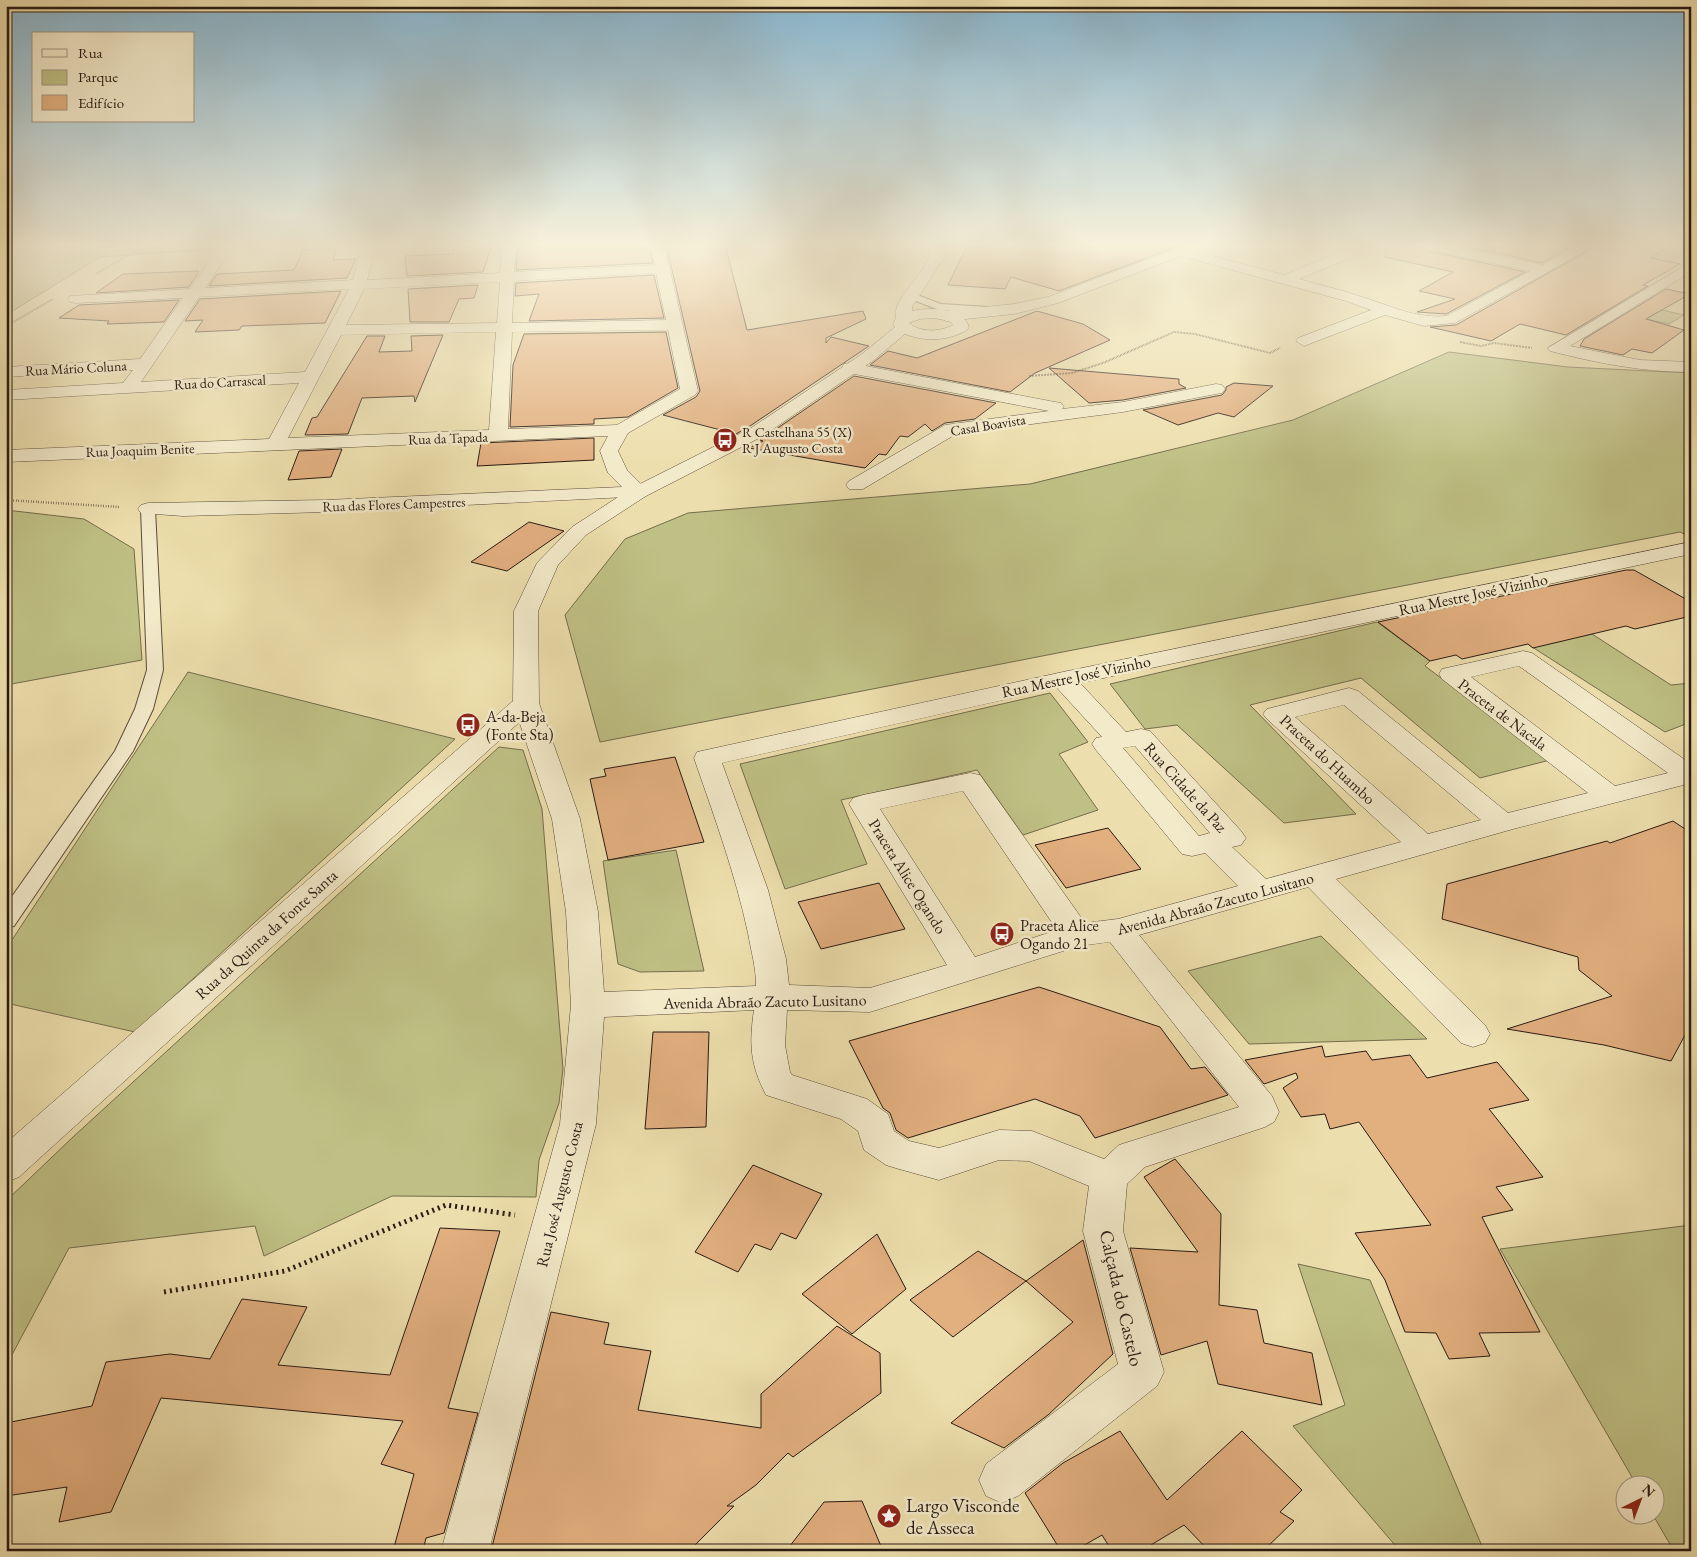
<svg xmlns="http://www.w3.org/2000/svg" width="1697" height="1557" font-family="'EB Garamond',serif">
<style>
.green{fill:#bfc085;stroke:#746d4c}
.building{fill:#e2af7f;stroke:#291a13}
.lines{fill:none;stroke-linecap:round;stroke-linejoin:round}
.service-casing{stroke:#5a4b3a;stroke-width:2}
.minor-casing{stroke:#5a4b3a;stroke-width:1}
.tertiary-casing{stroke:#5a4b3a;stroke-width:1}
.path-far2{stroke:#291a13;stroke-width:2;stroke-dasharray:0.5 1;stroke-linecap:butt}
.path-far1{stroke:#291a13;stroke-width:2.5;stroke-dasharray:0.5 2;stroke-linecap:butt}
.path{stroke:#291a13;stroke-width:5;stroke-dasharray:2 4;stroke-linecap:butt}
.service{fill:#f3eaca;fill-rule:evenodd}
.minor{fill:#f3eaca;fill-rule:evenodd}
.tertiary{fill:#f3eaca;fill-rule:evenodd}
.labels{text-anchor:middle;stroke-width:5;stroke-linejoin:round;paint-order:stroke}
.far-street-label{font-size:14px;fill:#291a13;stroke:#f3eaca}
.far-poi-label{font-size:14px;fill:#291a13;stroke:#f3eaca;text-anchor:start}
.street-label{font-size:16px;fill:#291a13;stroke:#f3eaca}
.poi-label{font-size:16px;fill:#291a13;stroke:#f3eaca;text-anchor:start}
.near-street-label{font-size:19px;fill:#291a13;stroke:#f3eaca}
.near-poi-label{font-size:19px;fill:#291a13;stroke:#f3eaca;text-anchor:start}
</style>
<rect width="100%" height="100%" fill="#eddfad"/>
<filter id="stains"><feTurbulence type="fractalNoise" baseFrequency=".004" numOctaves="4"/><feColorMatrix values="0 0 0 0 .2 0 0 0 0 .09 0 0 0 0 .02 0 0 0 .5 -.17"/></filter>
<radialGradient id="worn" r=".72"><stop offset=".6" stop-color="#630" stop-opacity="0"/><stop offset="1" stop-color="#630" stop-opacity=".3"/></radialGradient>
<path class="green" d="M6,244H286L100,257L6,315Z
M1659,246L1691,252V259L1682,265L1640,256Z
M1640,305L1684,315L1669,324L1646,319Z
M1449,352L1568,367L1691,373V537L1680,532L600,742L565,615L625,539L688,513L1030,484L1293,420Z
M6,510L84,519L134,549L142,660L6,685Z
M1377,622L1430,661L1425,666L1550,760L1480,778L1361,678L1250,705L1356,814L1284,823L1177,725L1145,729L1110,684Z
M1592,634L1671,685L1691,683V722L1665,732L1529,645Z
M188,672L455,739L135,1032L6,1003V949Z
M1050,693L1088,742L1059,754L1098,810L1023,835L977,770L841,800L867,864L785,889L740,764Z
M499,747L523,750L542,809L563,1069L559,1103L539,1160L536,1197L392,1196L264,1256L255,1226L69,1248L6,1366V1201L73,1137Z
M676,850L704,971L640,972L618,964L603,861Z
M1321,936L1427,1039L1249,1044L1188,971Z
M1691,1225V1551H1674L1653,1515L1654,1484H1636L1500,1249Z
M1298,1264L1370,1280L1484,1551H1400L1293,1426L1345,1405Z"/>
<path class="building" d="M454,244H492L483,272L407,276L405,256L453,254Z
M518,244H648L653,263L516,270Z
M666,244H725L747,330L863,311L866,319L826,338V343L831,337L869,346L750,426L736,434L663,415L696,397L700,391Z
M968,244H1177L1178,246L1059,291L1011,277L1005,289L948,285Z
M1386,244H1416L1424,250L1525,272L1446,314L1417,312L1455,299L1419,291L1453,272L1385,257Z
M1456,244H1576L1542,263Z
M1600,244H1673L1651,258L1680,264L1643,285L1648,286L1566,335L1520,324L1491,341L1430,327L1456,325Z
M337,248L333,260L356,259L347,278L209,286L217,274L294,270L303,250Z
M199,271L189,287L96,293L123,274Z
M654,275L664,318L529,321L539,294L515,296L516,283Z
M478,285L474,298L459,299L449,322H410L408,289Z
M1666,289L1690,294L1646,319L1684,330L1652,353L1632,349L1623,355L1580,346L1584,339Z
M341,291L325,323L242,326L239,330L195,332L203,320L185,321L200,299Z
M179,300L164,322L107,324L109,321L59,318L79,305Z
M1037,311L1083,324L1110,340L1035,373L1010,392L870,365L888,351L917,358Z
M666,332L678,388L628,417L594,419V424L510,427L513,365L524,334Z
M443,335L415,402L414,396L362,398L348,434L305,435L312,418L317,417L367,336H385L379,352L412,351L411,336Z
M1049,368L1179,379V384L1186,388L1123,400L1089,403Z
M854,376L996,403L975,419L945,423L932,431L925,424L908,437L900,436L886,455L879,454L865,468L749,448L763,441L760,440Z
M1234,383L1273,386L1234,417L1218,413L1178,425L1143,410L1222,395L1226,390V387Z
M594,438V460L477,466L481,443Z
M342,449L331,477L288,480L299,451Z
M529,522L564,531L507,571L471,562Z
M1626,570H1634L1691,602V616L1635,629L1626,626L1533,648L1528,644L1462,659L1456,655L1430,661L1378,622Z
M675,757L704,842L608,860L590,779L606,776L604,769Z
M1673,821L1691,833V1024L1671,1061L1604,1045L1507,1029L1612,996L1579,970L1578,957L1442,919L1447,884L1607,841L1610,843Z
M1108,828L1141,869L1066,888L1035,845Z
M879,883L905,929L821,949L798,902Z
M1039,987L1160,1027L1191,1069L1205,1067L1228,1095L1095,1138L1080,1116L1035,1099L908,1138L896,1130L890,1113L883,1108L849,1041Z
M653,1032H709L706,1127L645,1129Z
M1322,1046L1325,1057L1366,1051L1372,1060L1410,1055L1427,1078L1497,1062L1529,1100L1489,1109L1543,1177L1496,1187L1513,1210L1482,1217L1540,1332L1479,1333L1490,1356L1449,1359L1436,1333L1405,1332L1385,1280L1355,1233L1431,1225L1359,1122L1330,1129L1325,1114L1301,1117L1283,1088L1298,1078L1296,1073L1264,1084L1245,1060Z
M1175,1159L1221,1214L1219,1305L1257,1310L1264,1343L1312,1353L1322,1405L1218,1384L1207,1341L1161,1355L1130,1248L1198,1252L1144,1177Z
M753,1165L822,1194L796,1239L781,1233L771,1250L755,1244L738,1272L695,1252Z
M440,1228L500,1231L448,1408L478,1413L444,1533L426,1538L423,1551H393L414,1474L381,1464L403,1421L161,1398L111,1512L59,1522L67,1487L6,1496V1423L92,1406L106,1362L170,1354L210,1359L242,1299L307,1307L278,1365L390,1375Z
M877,1234L906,1289L852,1334L802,1294Z
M1083,1240L1113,1354L1048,1415L1004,1448L951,1423L1073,1322L1026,1281Z
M978,1251L1026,1281L953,1337L910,1300Z
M551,1312L609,1323L604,1344L651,1351L638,1410L761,1428V1394L837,1326L880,1353L881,1393L793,1457L788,1453L756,1485L727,1506H734L689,1551H491Z
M1120,1431L1167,1500L1242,1431L1302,1490L1280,1512L1294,1521L1263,1551H1209L1184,1525L1141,1551H1112L1102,1535L1074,1551H1061L1025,1493L1063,1463Z
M862,1501L883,1551H786L824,1502Z"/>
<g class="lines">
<defs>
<path id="service" d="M912,293L941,304L988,307L993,310L988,313L939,310L908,298L907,296Z
M148,505L155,509L163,670L153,709L133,751L14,926L6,928V905L115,751L135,709L147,670L141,509Z"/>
<path id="minor" d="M366,244L373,245L375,248L367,280L500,273L502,244H516L514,272L655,265L650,244H664L698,391L695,395L628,433L618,451L627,470L649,492L646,496L326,512L183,516L141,513L138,509L141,505L148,503L326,500L622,487L608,473L600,451L608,436L6,462V450L269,439L299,383L6,400V390L123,383L133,370L6,377V367L140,359L183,298L75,303L70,302L68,299L70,296L190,289L216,251L221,250L228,254L205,288L353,280L361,248ZM656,273L666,320L512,323L514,281ZM500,282L497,323L346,325L364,289ZM349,289L305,372L141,382L199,297ZM668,330L680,389L617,425L508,429L512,332ZM496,332L489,430L288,438L341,335Z
M1188,244H1202L1201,249L1194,251L1284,275L1342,251H1352L1354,254L1352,257L1299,279C1319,285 1339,289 1359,296C1389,305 1415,319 1446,316L1530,271L1424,248L1418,244H1445L1542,265L1581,244H1598L1455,323L1424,326L1385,315L1304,346L1296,341L1298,338L1371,310L1346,301L1181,256L1058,303L1014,314L946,321L938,316L946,311L1014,304L1048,297Z
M1691,262V272L1570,346L1640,360L1691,362V372C1643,372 1596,363 1550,351L1548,348Z
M850,363L1055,402L1061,403L1064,407L1062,409L1123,402L1216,384L1222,385L1225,389L1222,393L1216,394L1123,412L956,434L863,489H849L846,485L849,481L945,425L1049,411L844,372L842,368L844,364Z
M1691,542V554L1080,683L1126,732L1141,729L1150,731L1241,831L1246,838L1241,845L1232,847L1266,879L1401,842L1267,719L1263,714L1267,709L1349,688L1358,691L1508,813L1588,793L1442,679L1439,674L1442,669L1523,651L1532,653L1691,764V783L1513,829L1336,879L1485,1025L1490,1034L1485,1043L1473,1047L1461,1043L1308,887L1139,935L1272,1096L1279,1112L1274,1122L1265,1127L1145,1167L1127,1184L1123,1231L1164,1372L1157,1386L1018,1496L1002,1503L986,1496L979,1480L986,1464L1118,1364L1083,1231L1089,1186L1029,1161L999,1160L939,1180L899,1169L886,1165L864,1150L858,1131L841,1119L766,1095C750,1064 749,1044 754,1010L604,1017L596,1124L489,1551H441L560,1124L571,1005L566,912L552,819L513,703L517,698L526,695L535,698L539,703L580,819L598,912L604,992L756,986C756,967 751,951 748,933C735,873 714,816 694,758L697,752L1063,672ZM1519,666L1668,773L1615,786L1471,677ZM1057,688L1102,737L1096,738L1092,744L1096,750L1182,854L1192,856L1205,853L1238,886L1118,919L1085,923L980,775L970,773L863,795L853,798L849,804L947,965L870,988L789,985L786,959L768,890L722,763ZM1344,705L1481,820L1428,834L1295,717ZM1135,746L1210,833L1199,836L1123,748ZM963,791L1057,930L975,957L880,809ZM1110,942L1239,1107L1119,1145L1104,1159L1032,1131L999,1130L939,1148L909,1141L894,1131L888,1114L867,1099L792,1075L790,1072L785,1045L787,1010L870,1012L1079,946Z"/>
<path id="tertiary" d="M931,244H945V256L912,307V311C929,307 963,307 969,327L967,330C948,341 925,342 905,334L874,360L763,436L646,496L586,535L558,565L538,611L539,703L535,708L19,1177L6,1182V1143L513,701L514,611L537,563L572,527L632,488L751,428L862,354L895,327L893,324C898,317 895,312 897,306C907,284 931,269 931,244ZM934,318L949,321L953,325C940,332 921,333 909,323L920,319Z"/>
</defs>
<use href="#service" class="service-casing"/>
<use href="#minor" class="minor-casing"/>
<use href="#tertiary" class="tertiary-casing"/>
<path class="path-far2" d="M245,249L338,244
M132,253L194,251
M96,274L147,244
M6,326L53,299
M1460,342L1481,346L1494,343L1532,348
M1029,376L1072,373L1103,363L1174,332L1195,334L1270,353L1280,348"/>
<path class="path-far1" d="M6,500L120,507"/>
<path class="path" d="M164,1292L285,1271L446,1205L515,1215"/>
<use href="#service" class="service"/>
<use href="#minor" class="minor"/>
<use href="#tertiary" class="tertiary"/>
</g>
<linearGradient id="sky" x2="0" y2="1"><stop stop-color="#88b7d1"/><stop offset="0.53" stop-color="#f7f1da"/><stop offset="1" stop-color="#f7f1da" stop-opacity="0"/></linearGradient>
<rect width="1697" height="462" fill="url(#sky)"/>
<defs>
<symbol id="bus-disc" viewBox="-11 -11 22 22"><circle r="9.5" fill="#8f2418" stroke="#f3eaca"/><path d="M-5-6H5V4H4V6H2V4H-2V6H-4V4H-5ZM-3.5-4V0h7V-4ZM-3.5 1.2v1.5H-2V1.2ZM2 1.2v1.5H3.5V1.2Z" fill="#fff"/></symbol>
<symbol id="sight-disc" viewBox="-11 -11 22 22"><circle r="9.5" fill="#8f2418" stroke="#f3eaca"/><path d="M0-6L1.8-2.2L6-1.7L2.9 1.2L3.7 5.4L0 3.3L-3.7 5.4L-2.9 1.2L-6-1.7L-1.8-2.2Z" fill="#fff"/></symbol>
</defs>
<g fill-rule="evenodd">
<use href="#bus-disc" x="711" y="426" width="28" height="28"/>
<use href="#bus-disc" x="454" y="711" width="28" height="28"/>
<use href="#bus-disc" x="988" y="920" width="28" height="28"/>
<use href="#sight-disc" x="875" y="1502" width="28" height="28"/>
</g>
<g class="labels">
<g class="far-street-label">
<text transform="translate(76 368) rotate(-3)" y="5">Rua Mário Coluna</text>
<text transform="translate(220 382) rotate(-3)" y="5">Rua do Carrascal</text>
<text transform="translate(988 425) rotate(-9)" y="5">Casal Boavista</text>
<text transform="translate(448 438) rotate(-2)" y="5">Rua da Tapada</text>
<text transform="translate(140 450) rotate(-2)" y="5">Rua Joaquim Benite</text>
<text transform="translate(394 504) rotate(-2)" y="5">Rua das Flores Campestres</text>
</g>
<g class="far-poi-label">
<text x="742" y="437">R Castelhana 55 (X)<tspan x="742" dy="16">R J Augusto Costa</tspan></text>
</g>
<g class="street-label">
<text transform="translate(1473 594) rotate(-12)" y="6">Rua Mestre José Vizinho</text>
<text transform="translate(1076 676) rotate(-12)" y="6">Rua Mestre José Vizinho</text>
<text transform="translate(1503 714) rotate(37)" y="6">Praceta de Nacala</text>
<text transform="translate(1328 759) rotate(43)" y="6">Praceta do Huambo</text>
<text transform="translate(1186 787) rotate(48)" y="6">Rua Cidade da Paz</text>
<text transform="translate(908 876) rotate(58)" y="6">Praceta Alice Ogando</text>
<text transform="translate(1215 903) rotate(-15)" y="6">Avenida Abraão Zacuto Lusitano</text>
<text transform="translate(266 934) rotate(-42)" y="6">Rua da Quinta da Fonte Santa</text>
<text transform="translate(765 1001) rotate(-1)" y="6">Avenida Abraão Zacuto Lusitano</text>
<text transform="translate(559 1194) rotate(-76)" y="6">Rua José Augusto Costa</text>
</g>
<g class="poi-label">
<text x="486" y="722">A-da-Beja<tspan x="486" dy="18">(Fonte Sta)</tspan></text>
<text x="1020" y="931">Praceta Alice<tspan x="1020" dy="18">Ogando 21</tspan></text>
</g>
<g class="near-street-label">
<text transform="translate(1122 1298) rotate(77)" y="7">Calçada do Castelo</text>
</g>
<g class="near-poi-label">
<text x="906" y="1512">Largo Visconde<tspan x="906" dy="22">de Asseca</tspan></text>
</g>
</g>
<rect width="1697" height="1557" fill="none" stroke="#eddfad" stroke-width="25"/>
<rect x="8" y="8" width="1682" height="1542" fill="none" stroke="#291a13" stroke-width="2.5"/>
<rect x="12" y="12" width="1672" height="1532" fill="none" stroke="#291a13"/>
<rect x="32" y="32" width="162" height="90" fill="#f3eaca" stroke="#a29781"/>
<rect x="42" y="49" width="25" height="8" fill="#f3eaca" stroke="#a29781"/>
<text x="78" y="58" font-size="15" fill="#291a13">Rua</text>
<rect x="42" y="70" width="25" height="15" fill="#bfc085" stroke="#a29781"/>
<text x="78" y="82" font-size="15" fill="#291a13">Parque</text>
<rect x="42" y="95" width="25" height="15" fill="#e2af7f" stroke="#a29781"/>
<text x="78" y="108" font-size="15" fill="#291a13">Edifício</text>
<g transform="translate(1640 1500) rotate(42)"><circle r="24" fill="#f3eaca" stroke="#a29781"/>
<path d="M0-4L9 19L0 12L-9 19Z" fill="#8f2418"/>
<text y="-8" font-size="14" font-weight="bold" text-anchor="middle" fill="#291a13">N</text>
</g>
<rect width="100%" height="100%" filter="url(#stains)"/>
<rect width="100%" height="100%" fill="url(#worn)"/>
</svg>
